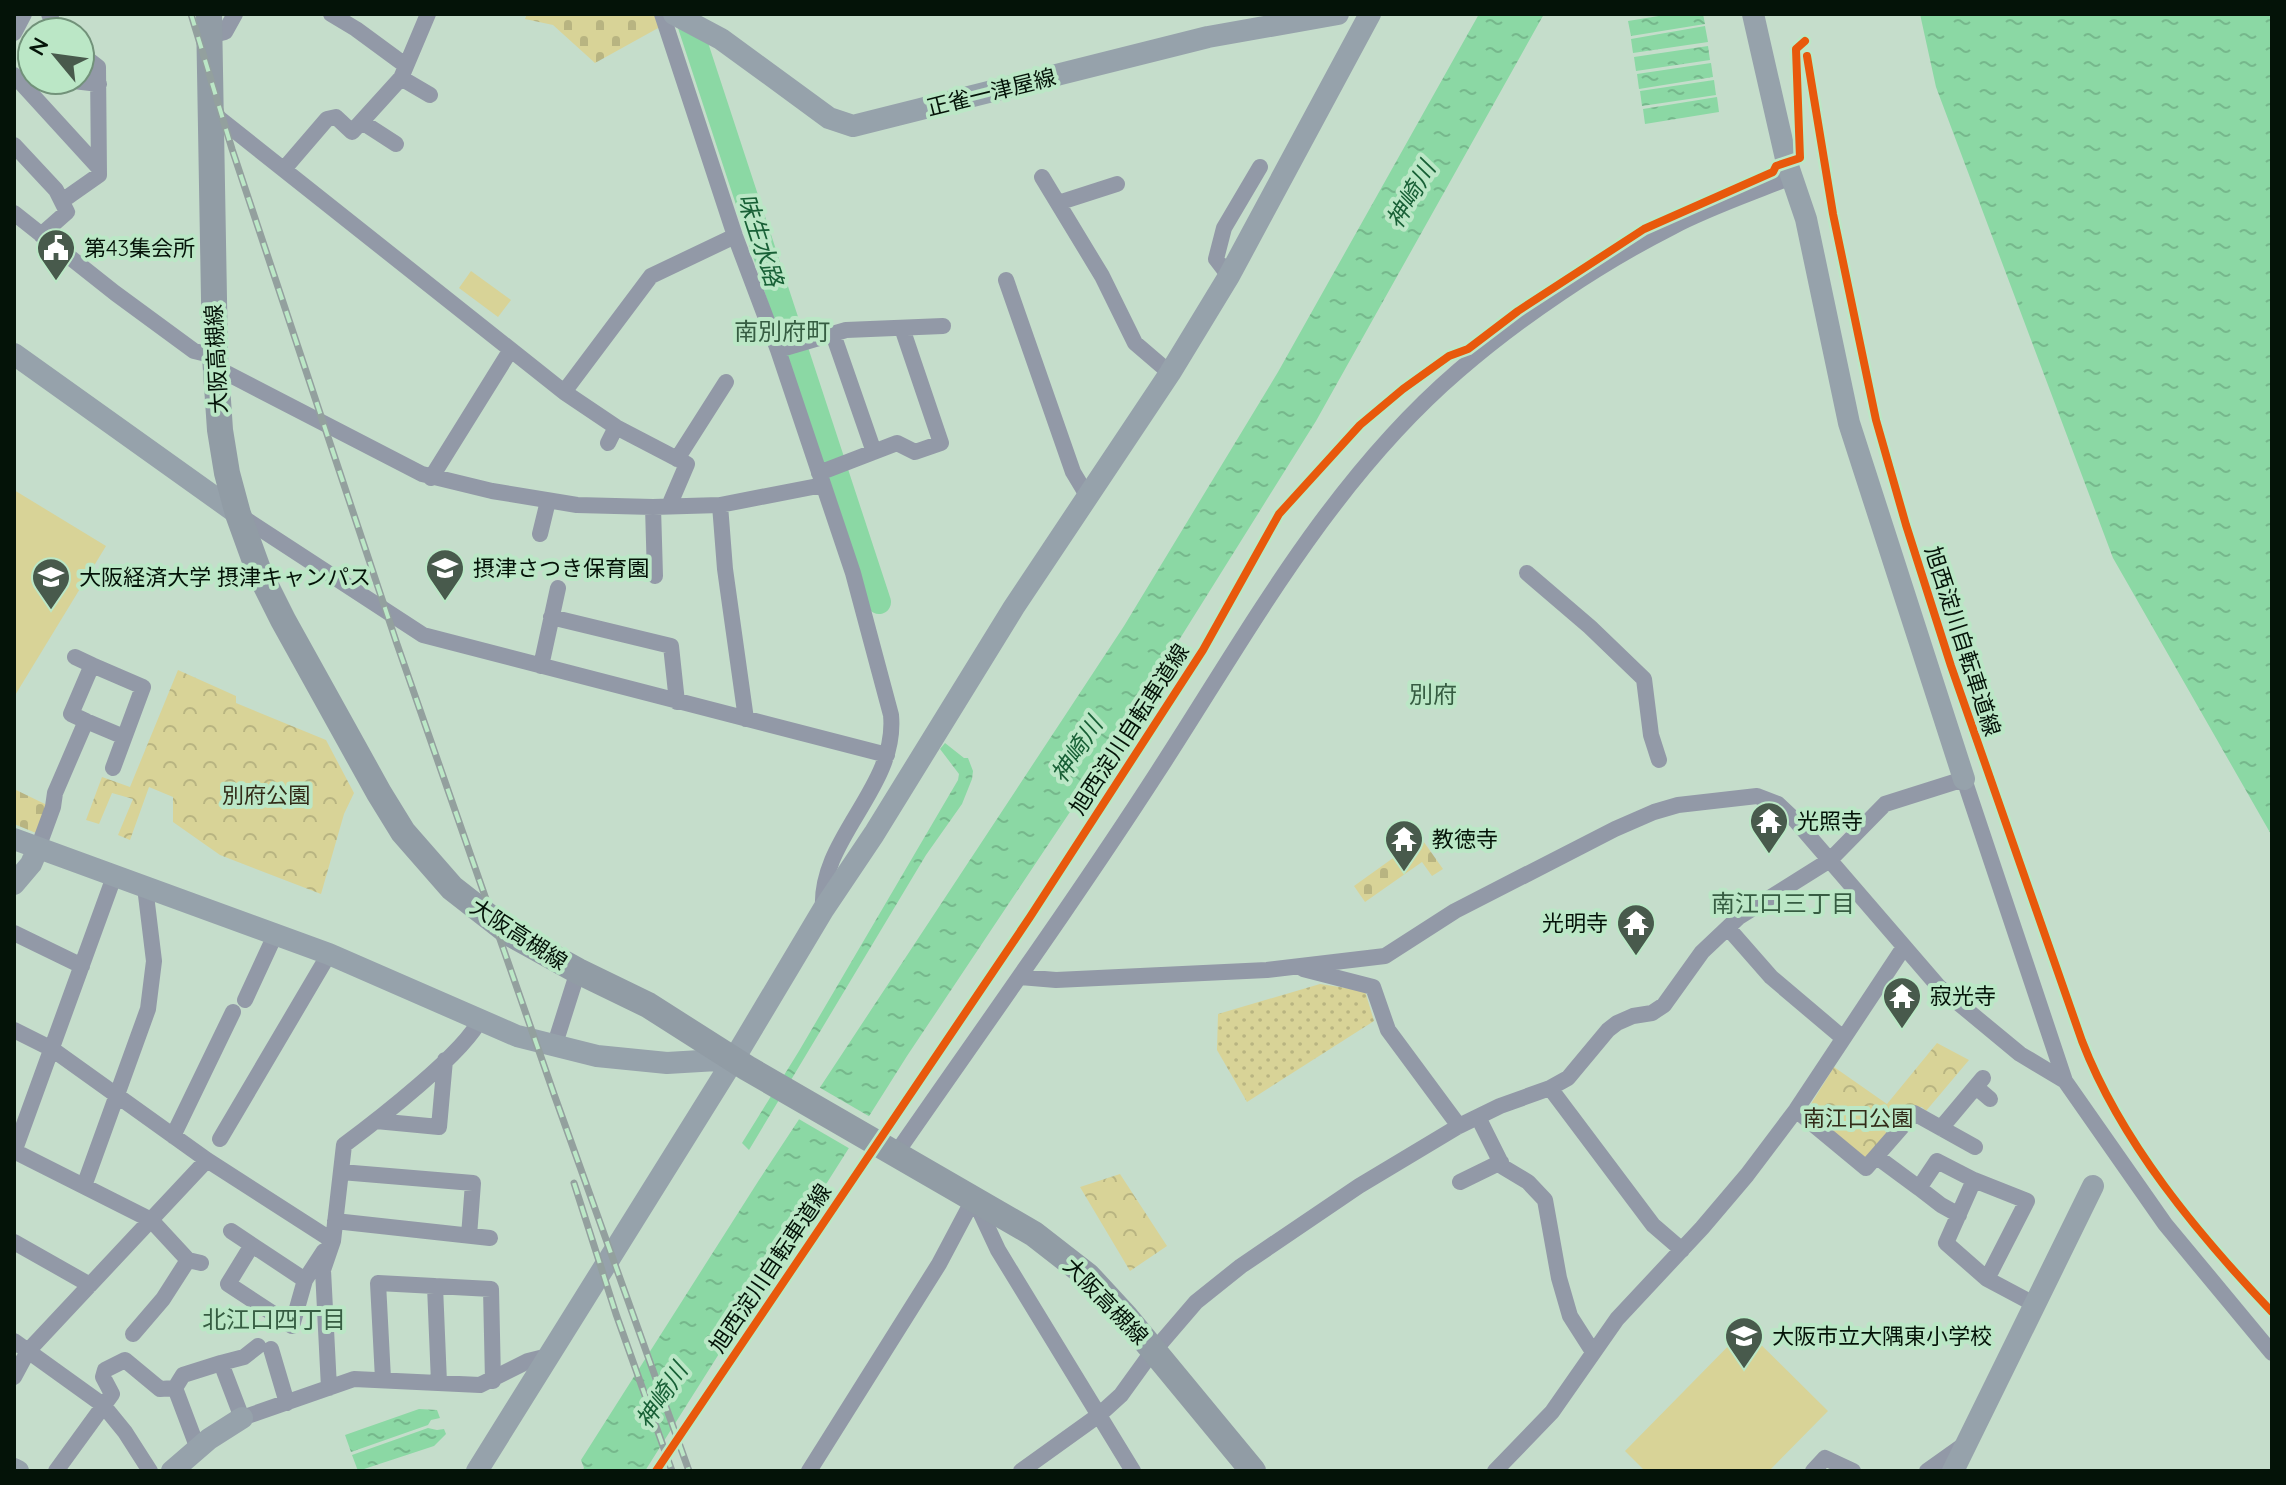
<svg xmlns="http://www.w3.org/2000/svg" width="2286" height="1485" font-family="Quicksand,'Noto Sans JP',sans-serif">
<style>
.grass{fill:url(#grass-dots)}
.cemetery{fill:url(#cemetery-stones)}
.park{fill:url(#park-crowns)}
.pitch{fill:#d8d397}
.water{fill:url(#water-ripples)}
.pier{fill:#c5ddcb}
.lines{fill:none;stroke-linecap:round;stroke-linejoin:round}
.river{stroke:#8bd8a4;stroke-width:24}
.street{stroke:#9299a7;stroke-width:16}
.secondary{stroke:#96a2ab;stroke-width:22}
.primary{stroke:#919ca5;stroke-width:26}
.rail-casing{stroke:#93a09e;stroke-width:7}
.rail{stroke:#bbe7c6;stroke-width:4;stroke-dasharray:12;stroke-linecap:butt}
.cycleway-casing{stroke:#bbe7c6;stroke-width:13}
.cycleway{stroke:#e8590c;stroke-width:8}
.labels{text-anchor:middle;stroke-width:8;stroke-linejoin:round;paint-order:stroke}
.street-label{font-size:22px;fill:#041308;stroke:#bbe7c6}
.poi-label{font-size:22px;fill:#041308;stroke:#bbe7c6;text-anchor:start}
.park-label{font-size:22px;fill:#322c19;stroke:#bbe7c6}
.water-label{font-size:24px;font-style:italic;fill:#186036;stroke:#bbe7c6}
.neighbourhood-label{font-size:24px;fill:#365d42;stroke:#bbe7c6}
</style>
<defs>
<pattern id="grass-dots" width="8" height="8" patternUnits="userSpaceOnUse" patternTransform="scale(2)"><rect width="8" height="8" fill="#d8d397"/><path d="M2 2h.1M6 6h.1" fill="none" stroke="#b8b481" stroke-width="1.8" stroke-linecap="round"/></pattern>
<pattern id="cemetery-stones" width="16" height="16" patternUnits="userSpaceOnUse" patternTransform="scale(2)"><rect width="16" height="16" fill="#d8d397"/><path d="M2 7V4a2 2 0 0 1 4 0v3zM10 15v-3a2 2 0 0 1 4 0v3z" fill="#b8b481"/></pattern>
<pattern id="park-crowns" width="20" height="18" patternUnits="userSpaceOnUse" patternTransform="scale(2)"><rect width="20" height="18" fill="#d8d397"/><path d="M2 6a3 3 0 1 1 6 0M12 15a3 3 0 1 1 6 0" fill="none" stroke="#b8b481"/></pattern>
<pattern id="water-ripples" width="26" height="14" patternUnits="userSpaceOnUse" patternTransform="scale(2)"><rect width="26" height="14" fill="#8bd8a4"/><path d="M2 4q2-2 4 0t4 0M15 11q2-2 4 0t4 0" fill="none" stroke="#76b88c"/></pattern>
</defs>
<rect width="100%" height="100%" fill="#c5ddcb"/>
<path class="grass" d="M1320,984L1365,991L1374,1021L1247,1102L1217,1050L1218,1014Z"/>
<path class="cemetery" d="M527,14H655L660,27L595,63L553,25L525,19Z
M14,789L47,805L36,833L14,824Z
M1421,838L1443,869L1432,876L1422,862L1365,902L1354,886Z"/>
<path class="park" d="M178,670L236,696V703L326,740L354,793L344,814L321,894L220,855L173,822V797L149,787L130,840L118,835L133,799L112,793L99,824L86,820L102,777L130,787Z
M1937,1043L1969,1060L1926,1111L1922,1107L1915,1108L1865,1160L1806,1112L1834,1067L1887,1104Z
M1120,1174L1167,1246L1130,1271L1080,1187Z"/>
<path class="pitch" d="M471,271L511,300L498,317L459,288Z
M14,490L106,546L14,697Z
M1745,1329L1828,1411L1769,1471H1645L1625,1451Z"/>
<path class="water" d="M1479,14H1544L1316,421L1094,776L907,1056L645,1471H582L584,1468L581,1460L759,1180L1124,626L1278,372Z
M1671,14H1703L1705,24L1631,36L1628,21Z
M1920,14H2272V836L2113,558L1936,87Z
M1705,26L1708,42L1633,53L1631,39Z
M1708,46L1710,60L1636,71L1634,57Z
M1711,63L1713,77L1639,89L1637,74Z
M1714,80L1716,95L1642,106L1640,91Z
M1717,97L1719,112L1645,124L1643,109Z
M945,743L964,758H968L973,771L972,779L962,804L926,855L749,1150L742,1143L799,1051L958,780L959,774L940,749Z
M419,1409L437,1410L440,1418L431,1420L428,1425L351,1452L345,1435Z
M428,1428L437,1430L444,1429L446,1434L434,1446L358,1471L352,1455Z"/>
<path class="pier" d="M817,1086L872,1118L852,1150L797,1118Z"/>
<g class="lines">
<path class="river" d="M686,14L879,602"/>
<path class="street" d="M49,14L57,32
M331,14L356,29L405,65
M662,14L735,236L778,350L853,573L891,715C898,788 818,838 823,910
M14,33L24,14
M209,36L225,32L235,14
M14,75L99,168
M401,78L430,95
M65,80L99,84
M210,111L564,392L651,276L735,236
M362,122L396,144
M14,145L56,190L67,212L41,235
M284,169L327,119L336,117L352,132L401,78L428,14
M1042,177L1102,276L1135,343L1170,373
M62,201L99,175L98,67L80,53
M1058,203L1117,184
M14,213L115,293L194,351L215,356
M1229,276L1216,259L1224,228L1260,167
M1006,280L1073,472L1088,497
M833,334L874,452
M778,350L846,330L943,326
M215,367L422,474L492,491L577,505L653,507L720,505L823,485
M564,392L616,427L687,464L669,506
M608,443L616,427
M677,459L726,382
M819,473L897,443L915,452L941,443L902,328
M431,478L510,351
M720,505L725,569L746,719
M653,507L655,576
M239,515L423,635L887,755
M540,534L548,501
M1527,573L1590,627L1644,679L1651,735L1659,760
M551,617L671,646L677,702
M75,657L92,665
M541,666L558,588
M86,721L124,737
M38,848L53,807L55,793L86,721L71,714L92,665L143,687L113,768
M1728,928L1771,977L1843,1038
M14,933L82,966
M1303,969L1373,987L1388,1030L1459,1126
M1020,977L1056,980L1267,970L1385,956L1455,911L1615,829L1654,812L1678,805L1757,796L1778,804L1795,820L1939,987L2020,1054L2065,1081
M245,1000L276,933
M14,1030L52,1049L207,1160L333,1241
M554,1047L578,971
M1976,1087L1990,1099
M1550,1088L1653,1225L1682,1250
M1796,1110L1866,1168L1914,1113L1975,1147
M1478,1117L1503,1167L1528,1182L1545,1200L1559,1278L1570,1316L1593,1352
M376,1121L439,1127L445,1060
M1941,1128L1983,1078
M173,1136L233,1012
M220,1139L329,954
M14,1151L151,1220L188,1260L201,1263
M14,1152L115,874
M895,1155C983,1028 1073,903 1157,773C1248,633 1329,482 1458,371C1519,318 1599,264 1672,227C1710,207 1752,193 1791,177
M1877,1157L1919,1188
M341,1172L473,1183L469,1236
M1974,1180L1946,1243L1987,1279L2034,1304
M1460,1182L1501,1162
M84,1186L148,1009L154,961L145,887
M976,1203L998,1250L1133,1471
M1959,1215L1941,1205L1919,1188L1937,1161L1974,1180L2027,1201L1987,1279
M335,1221L490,1238
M231,1231L305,1280
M14,1242L90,1285
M252,1245L228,1284L292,1326L305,1280L324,1251
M435,1286L439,1383
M133,1334L163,1299L188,1260
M14,1341L103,1405L125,1432L150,1471
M271,1349L287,1403
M221,1363L244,1357L258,1346
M14,1377L28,1351L207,1160
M383,1379L378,1283L491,1289L493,1381
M175,1388L198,1449
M329,1388L323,1270L333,1241L344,1145C375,1122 467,1051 480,1019
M56,1471L112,1394L103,1377L105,1370L125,1360L160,1389L175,1388L183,1375L221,1363L242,1418L354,1379L480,1385L528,1361L548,1356
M809,1471L939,1264L974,1198
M1021,1471L1099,1415L1121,1395L1147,1359L1196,1302L1241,1266L1359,1186L1459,1126L1500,1106L1550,1088L1568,1078L1608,1030L1617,1023L1633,1016L1652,1013L1664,1005L1702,952L1739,917L1830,860L1885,804L1964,779L2065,1081L2165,1224L2272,1353
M1495,1471L1552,1412L1617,1319L1702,1228L1747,1175L1796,1110L1904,947
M1813,1471L1825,1458L1853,1471
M1927,1471L1965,1444"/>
<path class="secondary" d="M674,14L721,39L829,118L853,126L1208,37L1338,14
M1753,14L1787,163L1806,219L1849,423L1964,779
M14,354L238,514
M14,839L329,954L517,1036L597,1056L667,1063L734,1059
M14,884L31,864L38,848
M14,1469L18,1471
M172,1471L209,1439L242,1418
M477,1471L734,1059L823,910L874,834L1014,607L1170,373L1229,276L1370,14
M1953,1471L2093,1186"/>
<path class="primary" d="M209,14L215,356L220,430L227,473L238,514L259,572L283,620L379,793L403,832L452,888L511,934L578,971L648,1005L747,1068L1034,1234L1088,1276L1125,1316L1253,1471"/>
<defs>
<path id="rail" d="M191,14L232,149L397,644L555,1097L689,1471
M574,1183L616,1314L672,1471"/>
</defs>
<use href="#rail" class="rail-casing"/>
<use href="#rail" class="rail"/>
<defs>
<path id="cycleway" d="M1807,56L1833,214L1876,420L1906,525L1951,666L2082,1041C2121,1142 2197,1233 2272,1312
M656,1471L1030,917L1203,650L1279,514L1360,425L1403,389L1449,356L1468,349L1518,311L1644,229L1773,172L1776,166L1800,158L1796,49L1805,41"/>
</defs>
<use href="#cycleway" class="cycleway-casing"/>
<use href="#cycleway" class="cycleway"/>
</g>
<defs>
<symbol id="civic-pin" viewBox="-11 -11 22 30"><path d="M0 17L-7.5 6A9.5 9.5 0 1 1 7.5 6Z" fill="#485a4c" stroke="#bbe7c6"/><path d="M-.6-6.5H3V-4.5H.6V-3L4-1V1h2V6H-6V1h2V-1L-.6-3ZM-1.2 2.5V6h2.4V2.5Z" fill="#fff"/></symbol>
<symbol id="school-pin" viewBox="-11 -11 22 30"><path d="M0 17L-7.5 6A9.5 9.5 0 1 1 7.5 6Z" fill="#485a4c" stroke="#bbe7c6"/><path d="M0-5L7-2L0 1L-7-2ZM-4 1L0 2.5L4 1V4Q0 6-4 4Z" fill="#fff"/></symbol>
<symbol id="university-pin" viewBox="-11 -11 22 30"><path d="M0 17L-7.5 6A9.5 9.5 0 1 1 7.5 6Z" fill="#485a4c" stroke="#bbe7c6"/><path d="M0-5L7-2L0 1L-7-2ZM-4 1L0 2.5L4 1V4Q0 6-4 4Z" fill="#fff"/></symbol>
<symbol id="temple-pin" viewBox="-11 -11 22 30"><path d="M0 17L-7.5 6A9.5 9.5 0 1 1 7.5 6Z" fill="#485a4c" stroke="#bbe7c6"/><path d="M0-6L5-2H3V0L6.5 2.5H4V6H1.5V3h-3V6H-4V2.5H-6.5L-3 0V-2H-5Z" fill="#fff"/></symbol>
</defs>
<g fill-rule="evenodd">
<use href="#civic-pin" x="34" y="226" width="44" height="60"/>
<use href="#school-pin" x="423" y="546" width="44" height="60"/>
<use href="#university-pin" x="29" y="555" width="44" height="60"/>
<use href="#temple-pin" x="1747" y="799" width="44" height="60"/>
<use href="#temple-pin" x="1382" y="817" width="44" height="60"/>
<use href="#temple-pin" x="1614" y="901" width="44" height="60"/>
<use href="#temple-pin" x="1880" y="974" width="44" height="60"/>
<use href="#school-pin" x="1722" y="1314" width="44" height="60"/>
</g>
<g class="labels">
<g class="street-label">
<text transform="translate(991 92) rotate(-14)" y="8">正雀一津屋線</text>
<text transform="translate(216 359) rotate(-93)" y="8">大阪高槻線</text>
<text transform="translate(1963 641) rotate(72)" y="8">旭西淀川自転車道線</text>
<text transform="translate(1129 729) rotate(-57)" y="8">旭西淀川自転車道線</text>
<text transform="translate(519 934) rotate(33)" y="8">大阪高槻線</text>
<text transform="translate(770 1268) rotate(-56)" y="8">旭西淀川自転車道線</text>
<text transform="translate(1106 1301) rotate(46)" y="8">大阪高槻線</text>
</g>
<g class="poi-label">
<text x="84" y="256">第43集会所</text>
<text x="473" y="576">摂津さつき保育園</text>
<text x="79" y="585">大阪経済大学 摂津キャンパス</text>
<text x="1797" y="829">光照寺</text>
<text x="1432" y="847">教徳寺</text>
<text x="1608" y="931" text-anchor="end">光明寺</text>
<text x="1930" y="1004">寂光寺</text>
<text x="1772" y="1344">大阪市立大隅東小学校</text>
</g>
<g class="park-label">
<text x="266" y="803">別府公園</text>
<text x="1858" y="1126">南江口公園</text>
</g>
<g class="water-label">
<text transform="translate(1411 195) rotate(-60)" y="8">神崎川</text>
<text transform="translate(760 240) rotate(72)" y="8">味生水路</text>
<text transform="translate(1077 750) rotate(-57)" y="8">神崎川</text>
<text transform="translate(662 1396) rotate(-57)" y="8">神崎川</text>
</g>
<g class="neighbourhood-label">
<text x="782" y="340">南別府町</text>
<text x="1433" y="703">別府</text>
<text x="1783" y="912">南江口三丁目</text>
<text x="274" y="1328">北江口四丁目</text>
</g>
</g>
<rect width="2286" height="1485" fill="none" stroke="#041308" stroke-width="32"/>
<g transform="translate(56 56) rotate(299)"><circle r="38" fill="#bbe7c6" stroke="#72927a" stroke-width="2"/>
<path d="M0-6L14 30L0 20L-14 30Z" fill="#485a4c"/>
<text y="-12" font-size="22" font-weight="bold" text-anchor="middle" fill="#041308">N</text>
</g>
</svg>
